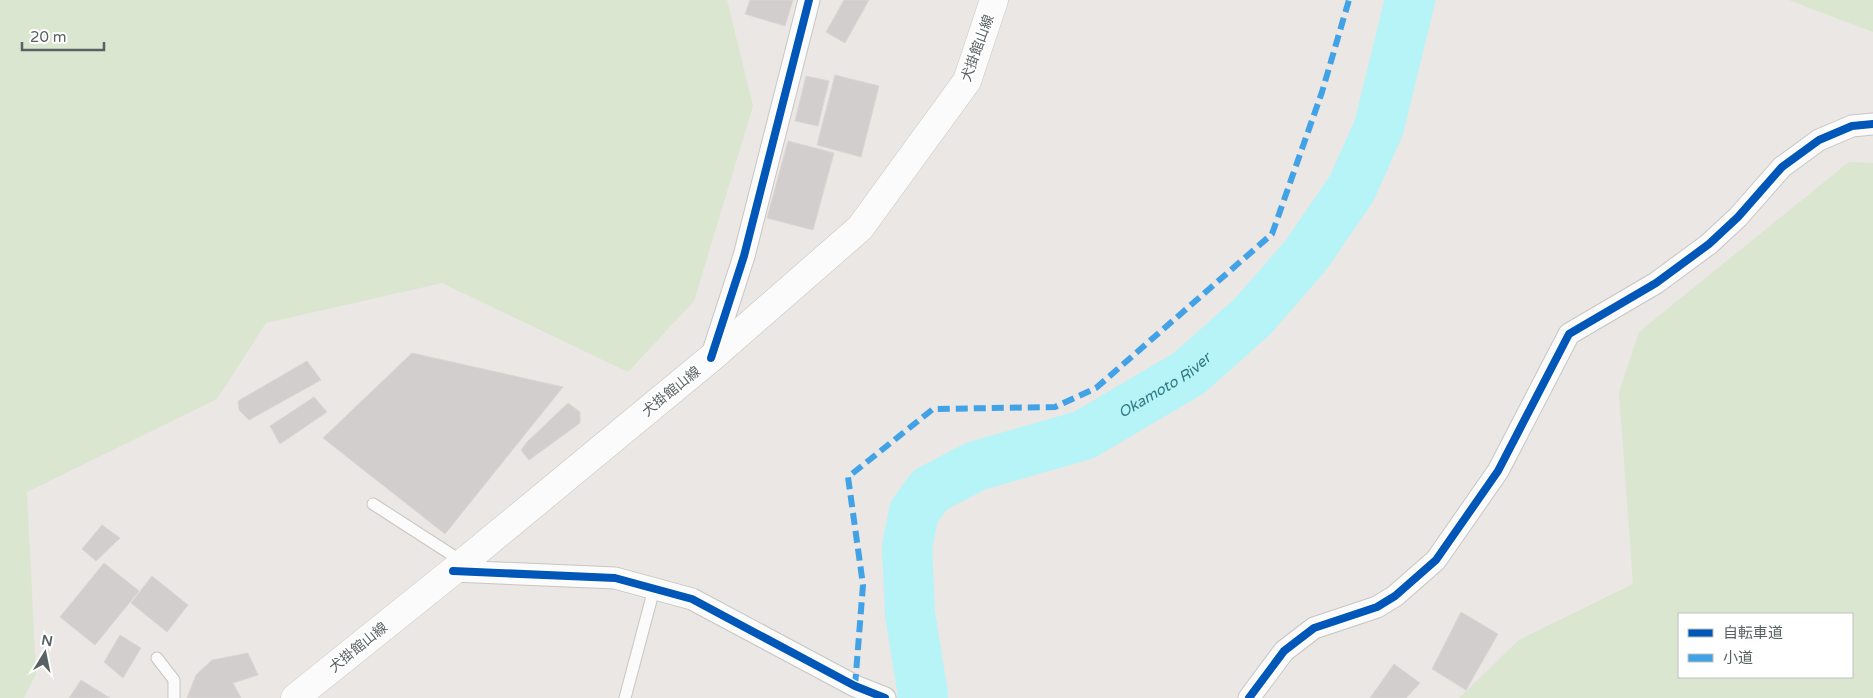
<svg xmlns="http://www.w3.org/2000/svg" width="1873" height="698" font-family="'Varela Round','Noto Sans JP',sans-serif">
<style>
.green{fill:#dae6cf;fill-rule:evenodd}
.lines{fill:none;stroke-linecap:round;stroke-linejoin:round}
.river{stroke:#b6f4f7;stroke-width:50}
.building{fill:#d1cecd;stroke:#dad6d4}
.lane-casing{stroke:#c6c6c4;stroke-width:13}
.street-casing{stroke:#c6c6c4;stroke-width:23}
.secondary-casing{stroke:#c6c6c5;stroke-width:29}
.lane{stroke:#fcfbfb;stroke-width:11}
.street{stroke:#fcfbfb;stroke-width:21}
.secondary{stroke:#fcfbfb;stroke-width:28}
.quiet{stroke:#42a2e6;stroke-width:6;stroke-dasharray:12 6;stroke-linecap:butt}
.cycleway-casing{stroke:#fff;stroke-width:11}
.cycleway{stroke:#0057b8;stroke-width:8}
.labels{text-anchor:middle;stroke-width:4;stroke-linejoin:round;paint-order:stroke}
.street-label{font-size:14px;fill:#5a6163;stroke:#fff}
.water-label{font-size:15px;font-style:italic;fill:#307a85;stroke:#fff}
</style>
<rect width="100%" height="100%" fill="#eae7e4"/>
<path class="green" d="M0,0H727L753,106L694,301L628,372L442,283L266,323L217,399L27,492L36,674L24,698H0Z
M1789,0H1873V32Z
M1849,162L1873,163V698H1459L1519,640L1633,584L1619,392L1639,332ZM1679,614H1852V677H1679Z"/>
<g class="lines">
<path class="river" id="s1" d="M922,698L923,695L910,614L907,547L914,512L930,490L976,466L1084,435L1189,373L1252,317L1306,255L1352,188L1379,127L1410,0"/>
</g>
<path class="building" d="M750,0H793L785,26L745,14Z
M844,0H869L845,43L826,32Z
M835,75L879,86L861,157L817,145Z
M806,76L829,81L818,126L795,121Z
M788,141L834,153L813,230L767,218Z
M412,353L563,387L445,534L323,438Z
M307,361L321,380L249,420L239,410L238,401Z
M314,397L327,412L280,444L270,426Z
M568,403L580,412V423L529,460L521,450L527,442Z
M102,525L120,538L96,561L82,549Z
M104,563L139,591L95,645L60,617Z
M152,576L188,605L167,632L131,603Z
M1461,612L1498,634L1466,690L1432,669Z
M120,635L141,648L123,678L104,662Z
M248,653L258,675L233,683L241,698H187L196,675L212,660Z
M1394,664L1420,683L1406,698H1370Z
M81,680L110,698H69Z"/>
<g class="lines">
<defs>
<path id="lane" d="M373,504L463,562
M157,658L174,680V698
M625,698L654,589"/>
<path id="street" d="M711,358L744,256L809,0
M453,571L615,578L692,599L855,686L885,698
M1249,698L1284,651L1314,628L1377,607L1395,596L1436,560L1498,471L1569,334L1656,283L1709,244L1738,217L1782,167L1819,140L1852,126L1873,124"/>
<path id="secondary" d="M295,698L453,571L711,358L860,228L967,81L994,0"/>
</defs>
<use href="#lane" class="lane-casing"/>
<use href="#street" class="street-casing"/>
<use href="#secondary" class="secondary-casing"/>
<use href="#lane" class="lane"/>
<use href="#street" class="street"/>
<use href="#secondary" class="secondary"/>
<path class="quiet" d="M855,686L863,585L848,477L933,409L1055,407L1096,388L1272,234L1322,92L1349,0"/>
<defs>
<path id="cycleway" d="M711,358L744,256L809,0
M453,571L615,578L692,599L855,686L885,698
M1249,698L1284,651L1314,628L1377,607L1395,596L1436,560L1498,471L1569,334L1656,283L1709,244L1738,217L1782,167L1819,140L1852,126L1873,124"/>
</defs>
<use href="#cycleway" class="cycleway-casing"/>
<use href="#cycleway" class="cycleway"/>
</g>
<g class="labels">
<g class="street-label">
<text transform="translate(977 48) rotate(-70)" y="5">犬掛館山線</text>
<text transform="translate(671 391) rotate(-39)" y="5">犬掛館山線</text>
<text transform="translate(358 647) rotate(-39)" y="5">犬掛館山線</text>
</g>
<g class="water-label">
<text dy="5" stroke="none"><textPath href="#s1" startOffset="474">Okamoto River</textPath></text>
</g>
</g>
<rect x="1678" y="613" width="175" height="65" fill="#ffffff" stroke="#bdc0c1"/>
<rect x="1688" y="629" width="25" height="8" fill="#0057b8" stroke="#bdc0c1"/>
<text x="1723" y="638" font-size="15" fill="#5a6163">自転車道</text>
<rect x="1688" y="654" width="25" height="8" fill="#42a2e6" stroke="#bdc0c1"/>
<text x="1723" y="663" font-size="15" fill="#5a6163">小道</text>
<g transform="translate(45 653) rotate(10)" stroke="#ffffff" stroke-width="4" paint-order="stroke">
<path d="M0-4L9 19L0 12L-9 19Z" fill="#5a6163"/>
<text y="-8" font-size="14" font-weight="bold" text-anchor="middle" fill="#5a6163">N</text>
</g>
<path d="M22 42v8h82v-8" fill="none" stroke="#5a6163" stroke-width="2.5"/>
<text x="30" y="42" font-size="15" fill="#5a6163" stroke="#ffffff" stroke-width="4" paint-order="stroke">20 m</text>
</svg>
